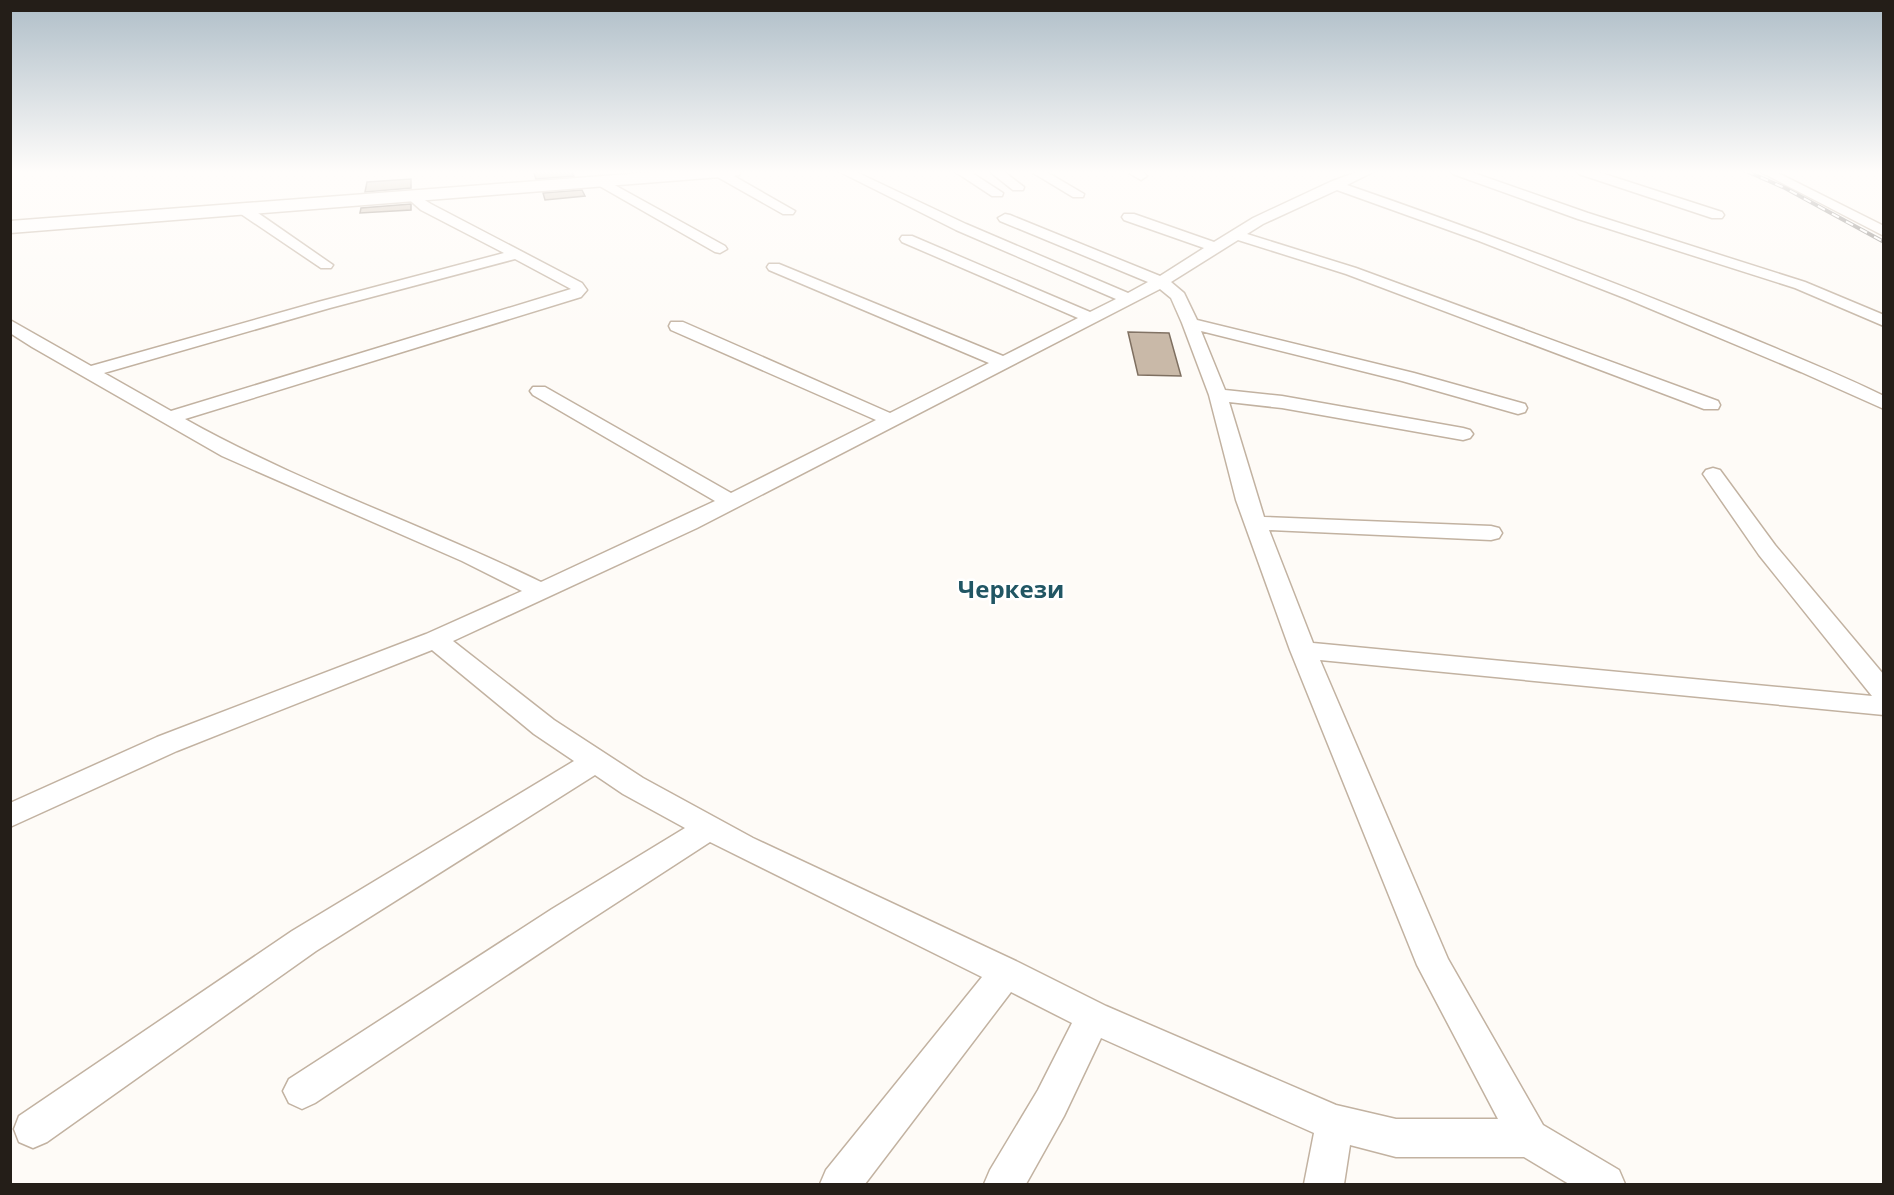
<svg xmlns="http://www.w3.org/2000/svg" width="1894" height="1195" font-family="'Open Sans',sans-serif">
<style>
.building{fill:#c9b9a8;stroke:#7e6f60;stroke-width:1.5}
.lines{fill:none;stroke-linecap:round;stroke-linejoin:round}
.street-casing{stroke:#c2b2a1;stroke-width:3}
.secondary-casing{stroke:#c2b2a1;stroke-width:3}
.street{fill:#fff;fill-rule:evenodd}
.secondary{fill:#fff;fill-rule:evenodd}
.rail-casing{stroke:#79746f;stroke-width:4}
.rail{stroke:#fff;stroke-width:2;stroke-dasharray:8;stroke-linecap:butt}
.labels{text-anchor:middle;stroke-width:5;stroke-linejoin:round;paint-order:stroke}
.quarter-label{font-size:24px;font-weight:bold;fill:#215664;stroke:#fff}
</style>
<rect width="100%" height="100%" fill="#fefbf7"/>
<path class="building" d="M533,171H571L574,176L536,179Z
M411,179V188L365,192L367,182Z
M582,190L585,196L545,200L543,193Z
M411,204V210L360,213L361,208Z
M1128,332L1169,333L1181,376L1138,375Z"/>
<g class="lines">
<defs>
<path id="street" d="M713,171H725L795,211L793,214H783L714,175Z
M838,171H854L966,224L1128,293L1148,282L1000,221L998,218L1005,214L1010,215L1160,276L1204,248L1124,220L1122,217L1124,214H1134L1214,242L1253,218L1330,182L1359,171H1375L1347,185C1478,230 1606,279 1734,331C1784,352 1835,372 1884,396V409L1801,372L1627,299L1479,241L1337,190L1263,224L1247,234L1356,268L1718,401L1720,405L1718,409H1704L1346,274L1238,240L1171,282L1184,293L1197,320L1414,373L1525,404L1527,408L1525,412L1518,414L1402,381L1201,331L1225,390L1282,396L1463,428L1470,430L1473,434L1470,438L1463,440L1282,408L1229,402L1264,517L1491,526L1499,528L1502,533L1499,538L1491,540L1269,530L1313,643L1872,696L1759,555L1703,474L1706,470L1713,468L1720,470L1775,545L1884,675V715L1320,660L1448,959L1543,1125L1619,1170L1625,1184H1569L1524,1157H1396L1350,1145L1344,1184H1304L1314,1133L1101,1038L1064,1116L1026,1184H984L990,1170L1038,1090L1072,1023L1011,992L865,1184H820L826,1170L982,977L710,842L576,929L315,1103L302,1109L289,1103L283,1091L289,1079L552,909L685,828L623,794L595,775L316,951L47,1142L33,1148L19,1142L14,1129L19,1116L292,931L574,761L534,734L432,650L177,751L10,827V803L157,737L426,634L522,591L462,561L222,456L32,347L10,333V320L91,366L318,302L504,253L421,210L405,196L412,192L431,204L582,283L587,290L581,297L185,419C299,483 424,525 541,582L715,501L533,395L530,391L533,387H545L731,493L876,420L671,330L669,326L671,322H683L890,413L989,363L769,270L767,267L769,264H779L1003,356L1078,318L902,242L900,239L902,236H912L1090,312L1116,299L956,230ZM515,259L571,289L171,411L104,373L330,308ZM1160,289L1171,298L1182,323L1209,395L1236,500L1290,650L1417,965L1498,1119H1396L1336,1105L1106,1006L1018,962L753,838L643,778L554,720L453,641L697,528Z
M954,171H969L1003,193L1002,196H992Z
M989,171H1003L1024,187L1023,190H1013Z
M1030,171H1045L1084,194L1083,197H1073Z
M1126,171H1141L1147,176L1141,180Z
M1451,171H1468L1588,213L1805,282L1884,315V326L1795,288L1578,219L1453,174Z
M1577,171H1595L1722,212L1724,215L1722,218H1712L1579,174Z
M1759,171H1774L1884,226V236Z
M600,177L725,246L727,249L720,253L715,252L596,184L594,181L596,178Z
M243,205L248,206L333,265L331,268H321L238,212L236,209L238,206Z"/>
<path id="secondary" d="M668,171H741L739,175L733,176L10,233V221Z"/>
</defs>
<use href="#street" class="street-casing"/>
<use href="#secondary" class="secondary-casing"/>
<use href="#street" class="street"/>
<use href="#secondary" class="secondary"/>
<defs>
<path id="rail" d="M1746,171L1785,188L1884,242"/>
</defs>
<use href="#rail" class="rail-casing"/>
<use href="#rail" class="rail"/>
</g>
<linearGradient id="sky" x2="0" y2="1"><stop stop-color="#afbec8"/><stop offset="0.51" stop-color="#fffdfb"/><stop offset="1" stop-color="#fffdfb" stop-opacity="0"/></linearGradient>
<rect width="1894" height="338" fill="url(#sky)"/>
<g class="labels">
<g class="quarter-label">
<text x="1011" y="598">Черкези</text>
</g>
</g>
<rect width="1894" height="1195" fill="none" stroke="#241e18" stroke-width="24"/>
</svg>
